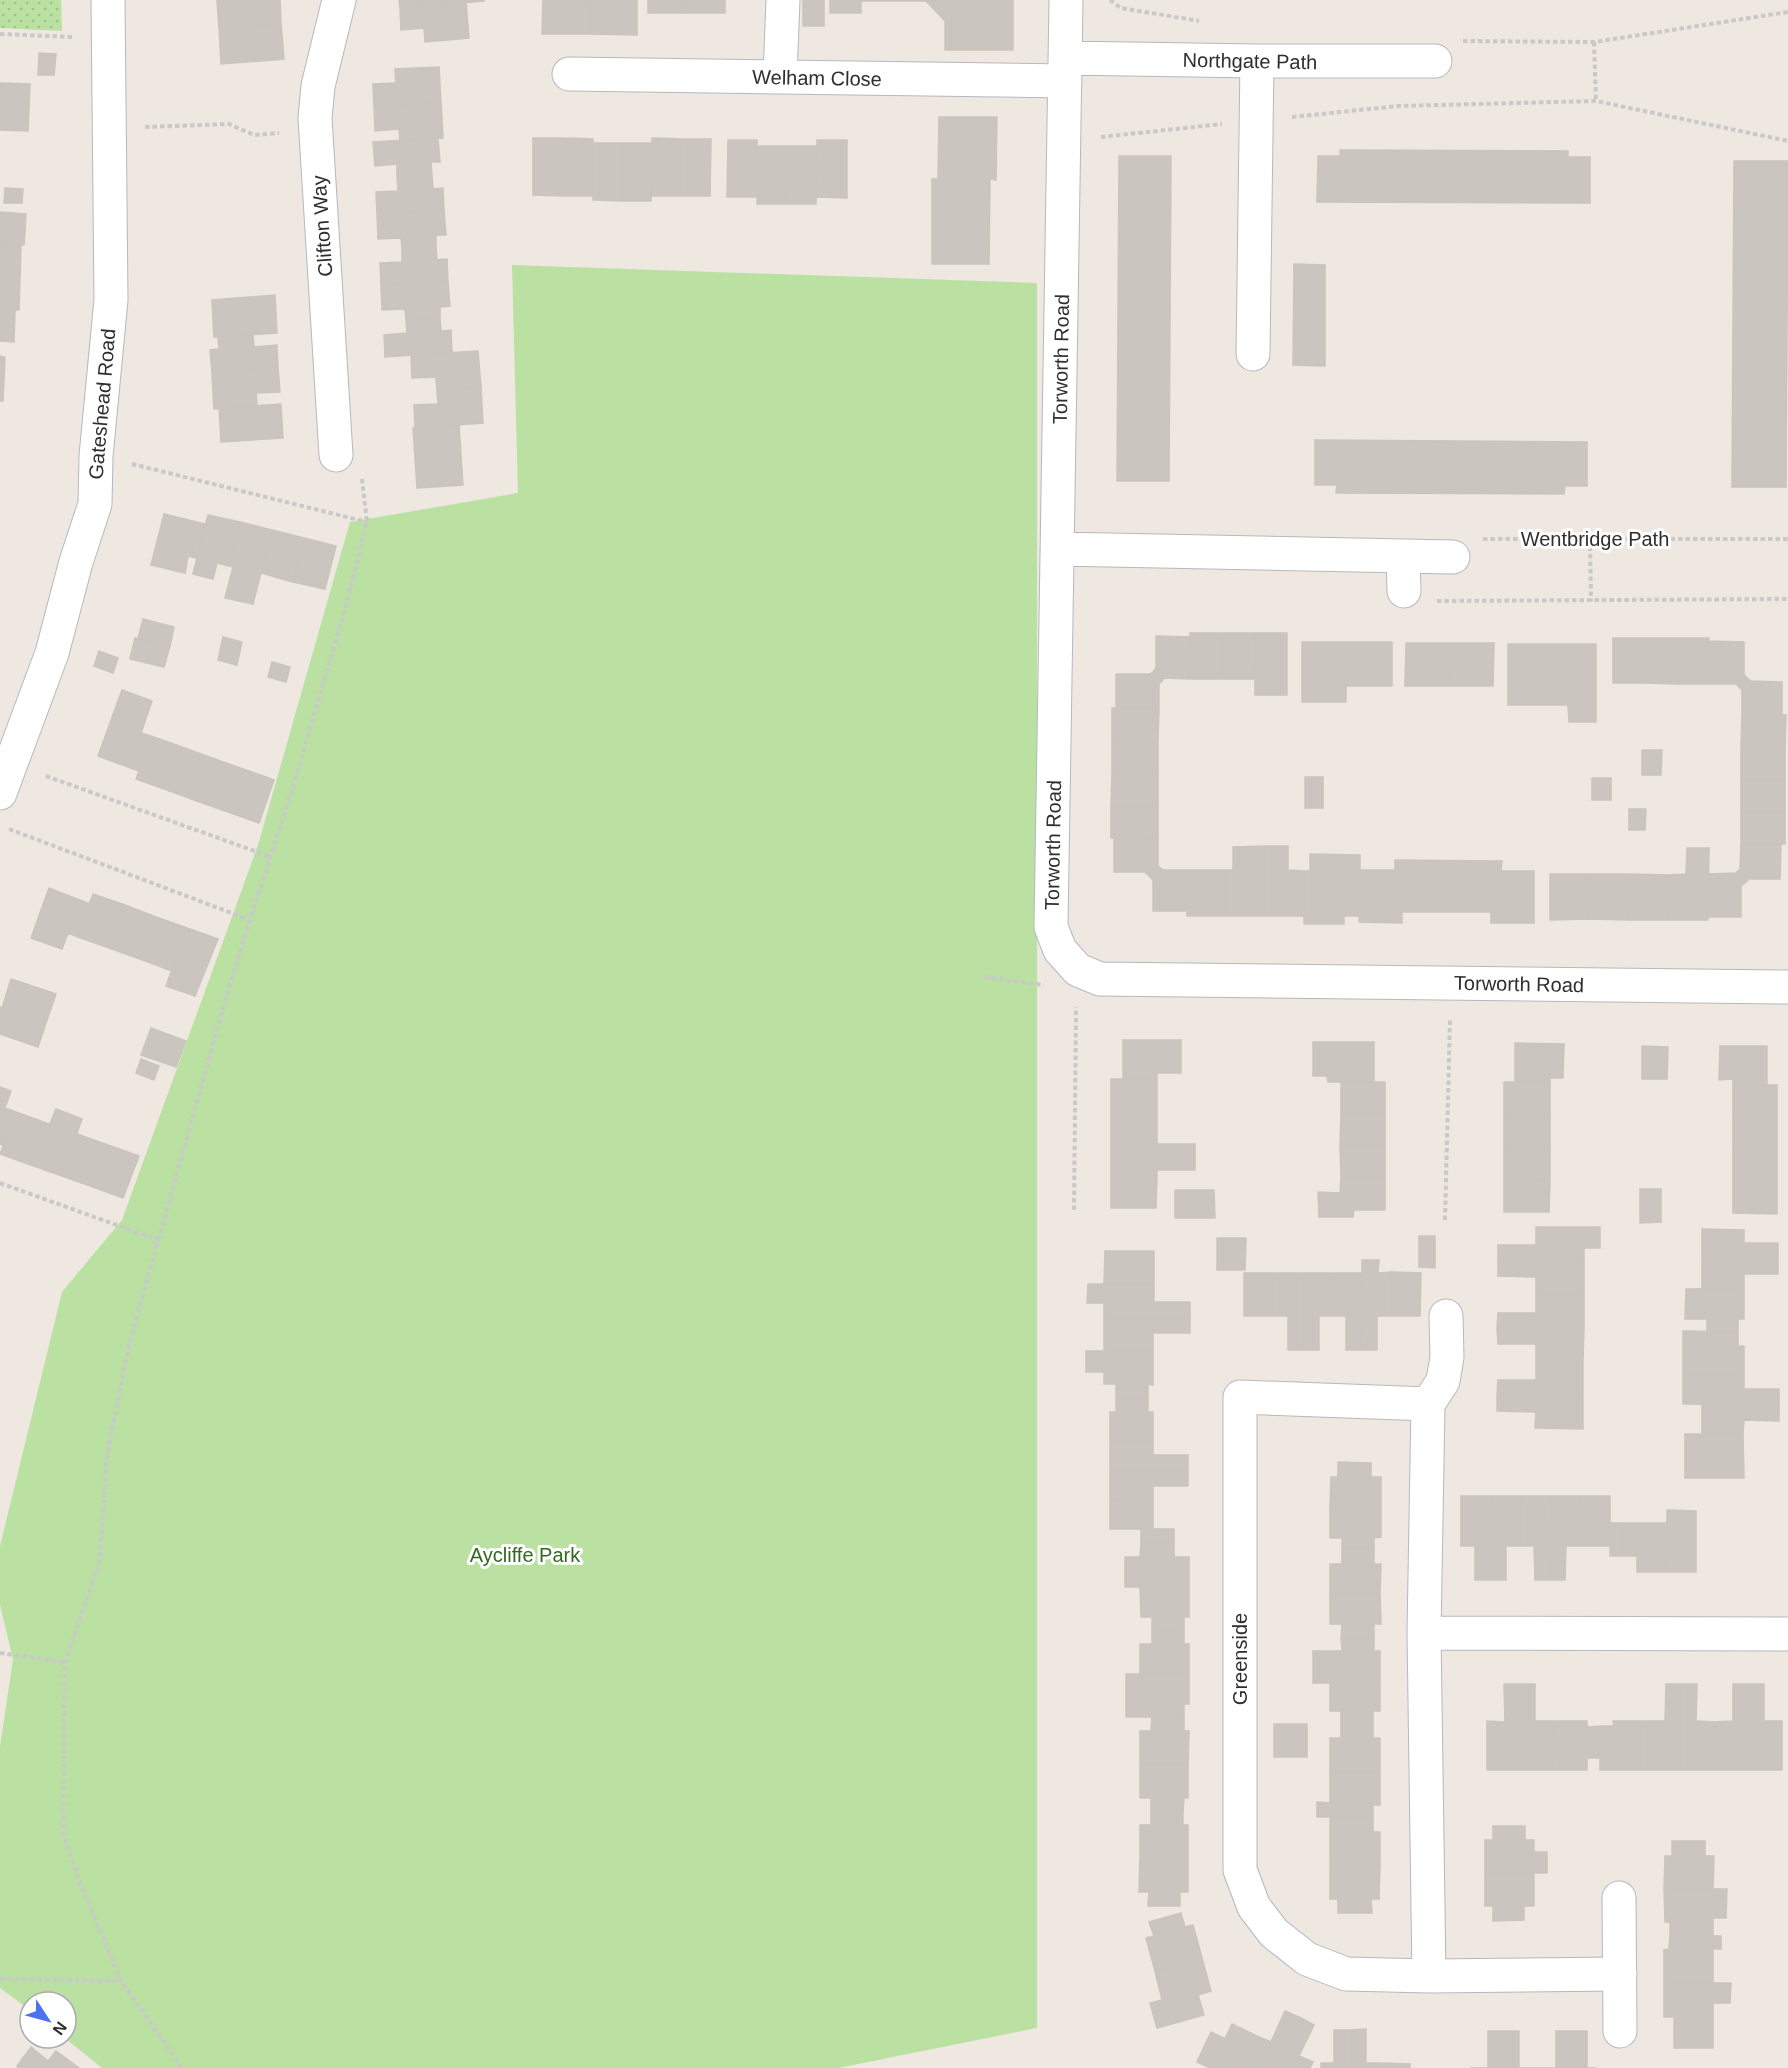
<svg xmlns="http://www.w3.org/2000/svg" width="1788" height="2068" font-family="Arial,sans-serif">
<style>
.grass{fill:url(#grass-dots)}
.park{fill:#bae1a2}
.building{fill:#cac6bf;stroke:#cac4bb;stroke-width:1.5}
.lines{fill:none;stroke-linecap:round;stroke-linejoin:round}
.minor-casing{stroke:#b5b8c0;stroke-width:35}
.path{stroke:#c9c9c9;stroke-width:4;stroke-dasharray:4.5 3;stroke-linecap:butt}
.minor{stroke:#fff;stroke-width:33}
.labels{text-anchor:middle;stroke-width:6;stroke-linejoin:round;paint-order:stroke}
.street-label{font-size:20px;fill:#2e2e2e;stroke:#fff}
.park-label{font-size:20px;fill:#326820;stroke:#fff}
</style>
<defs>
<pattern id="grass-dots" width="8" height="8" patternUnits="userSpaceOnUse" patternTransform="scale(1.5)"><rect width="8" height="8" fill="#bae1a2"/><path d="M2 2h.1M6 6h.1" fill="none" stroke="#a0c18c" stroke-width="1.8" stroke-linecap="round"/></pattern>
</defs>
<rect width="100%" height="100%" fill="#eee8e1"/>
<path class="grass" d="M0,0H61L62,31L0,28Z"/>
<path class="park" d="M512,265L1037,283V2028L838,2068H102L65,2038L66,2002H30V2010L0,1988V1747L13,1659L0,1605V1546L62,1292L122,1220L258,845L350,522L518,493Z"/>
<path class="building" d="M217,0H280L281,24L219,28Z
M399,0H484V1L400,8Z
M543,0H590V34H542Z
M590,0H637V35L590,34Z
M648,0H686V13H648Z
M686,0H725V13H686Z
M803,0H824V26H803Z
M830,0H1013V50H945V21L926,1H861V13H830Z
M466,2L469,38L425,42L424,28L401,30L400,8Z
M281,24L284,59L221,64L219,28Z
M39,53L56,54L54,75H38Z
M439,67L441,102L374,107L373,84L396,83L395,69Z
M0,83L30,84L28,131L0,130Z
M441,102L443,138L400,141L399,129L375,131L374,107Z
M939,117H997L996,180L990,179L989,264H932V179H938Z
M438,138L440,162H431L432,175L397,177V164L375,166L373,142Z
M533,138H564L563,196L533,195Z
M564,138L593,139V196H563Z
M652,138L681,139V196H652Z
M681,139H711L710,196H681Z
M728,140H757V197H727Z
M817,140H847V198L816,197Z
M593,143H622V201L593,200Z
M622,143H652L651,201H622Z
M757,146H787L786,204H757Z
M787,146H817L816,204H786Z
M1340,150L1568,151V157H1590V203L1317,202L1318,156H1340Z
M1119,156H1171L1169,481H1117Z
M1734,161H1788L1786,487H1732Z
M432,175L433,189L443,188L444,210L377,214L376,192L398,191L397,177Z
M5,188L23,189L22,203H4Z
M444,210L446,235H436V247L402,248L401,238L378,239L377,214Z
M0,212L26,214L24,245H0Z
M0,245L21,246L20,278L0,277Z
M436,247L437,260L447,259L448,281L381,285L380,263L402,262V248Z
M1294,264L1325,265V366L1293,365Z
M0,277L20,278L19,310L0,309Z
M448,281L450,306L440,307V318L406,320L405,309L382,310L381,285Z
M275,295L277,333L214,337L212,300Z
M0,309L15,310L14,342L0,341Z
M440,318L441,331L451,330L452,352L385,357L384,335L407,333L406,320Z
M253,335L254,347L277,345L278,367L212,372L210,350L219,349L218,337Z
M478,351L481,387L437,390L436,377L412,378L411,355Z
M0,356L5,357L3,401H0Z
M278,367L280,392L256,393L257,406L214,409L212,372Z
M481,387L483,423L415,428L414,405L438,404L437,390Z
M281,404L283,438L221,442L219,408Z
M459,425L463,485L417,488L413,428Z
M1315,440L1587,442V486H1565L1564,494L1336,493L1337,485H1315Z
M164,514L205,524L196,558L188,556L185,573L151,565Z
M208,515L240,522L229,566L217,563L213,579L193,574Z
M240,522L272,530L253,604L225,598L233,567L229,566Z
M272,530L304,538L293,582L261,573Z
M304,538L336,546L325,589L293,582Z
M143,619L174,627L170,646L138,638Z
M1190,633H1222V679H1189Z
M1222,633H1255L1254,679H1222Z
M1255,633H1287V695H1255Z
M1156,636L1190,637L1189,679L1164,678L1162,681L1153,672L1156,668Z
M223,637L242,642L237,665L218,660Z
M135,638L170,646L164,667L130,659Z
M1613,638H1645V683H1613Z
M1645,638H1677V684L1645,683Z
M1677,638H1709V684H1677Z
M1709,641L1744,642V674L1747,678L1738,686L1736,684H1709Z
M1302,642H1347L1346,702H1302Z
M1347,642H1392V686H1347Z
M1406,643H1450L1449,686H1405Z
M1450,643H1494L1493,686H1449Z
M1508,644H1552V705H1508Z
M1552,644H1596V722H1569L1568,705H1552Z
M99,651L118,658L113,673L94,666Z
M272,662L290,667L286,682L268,677Z
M1153,672L1162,681L1159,684V708H1116V674H1150Z
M1747,678L1751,681L1782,682V715H1742V690L1738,686Z
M122,690L152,701L141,733L151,736L139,771L98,756Z
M1112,708H1159L1158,741H1112Z
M1742,715H1786L1785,747H1741Z
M151,736L182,747L167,790L136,779Z
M1112,741H1158V773H1112Z
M182,747L212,758L197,801L167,790Z
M1741,747H1785V780H1741Z
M1642,750H1662L1661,775H1642Z
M212,758L243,769L228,812L197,801Z
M243,769L274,780L259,823L228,812Z
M1112,773H1158V806H1111Z
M1305,777H1323V808H1305Z
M1592,778H1611V800H1592Z
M1741,780H1785V812H1741Z
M1111,806H1158V839L1111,838Z
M1629,809H1646L1645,830H1629Z
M1741,812H1785V844H1741Z
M1114,838L1158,839V865L1159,867L1149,876L1145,872H1114Z
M1741,844H1781L1780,879H1749L1746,882L1736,873L1740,869Z
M1265,846V916H1226V870H1233V847Z
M1265,846H1288V870L1305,871V916H1265Z
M1687,848H1709L1708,920H1669V875L1686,874Z
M1310,854L1360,855V916H1344V924H1304L1305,871H1310Z
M1395,860L1502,861L1501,871H1534V923H1491V912H1402V923L1359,922L1360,870H1395Z
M1159,867L1163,870H1187V911H1153V880L1149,876Z
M1187,870H1226V916H1187Z
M1736,873L1746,882L1741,886V917H1708L1709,874Z
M1550,874H1589V919L1550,920Z
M1589,874H1629V920L1589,919Z
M1629,874L1669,875V920H1629Z
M49,888L90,904L78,937L68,933L62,949L31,938Z
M93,894L125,905L109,948L78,937Z
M125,905L156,917L140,959L109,948Z
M156,917L187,928L172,971L140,959Z
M187,928L218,939L195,996L166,986Z
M11,979L56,994L46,1023L2,1008Z
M0,1007L46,1023L38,1047L0,1034Z
M151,1028L186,1041L176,1067L141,1055Z
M1123,1040H1181V1073H1157V1079H1123Z
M1313,1042H1374V1082H1328L1327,1076H1313Z
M1515,1043L1564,1044L1563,1078H1550V1082H1515Z
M1642,1046L1668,1047L1667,1079H1642Z
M1720,1046H1767V1085H1733V1079L1719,1080Z
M141,1059L159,1066L154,1080L136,1073Z
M1111,1079H1157V1112H1111Z
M1341,1082H1385V1114H1341Z
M1504,1082H1550V1115H1504Z
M1733,1085H1777V1117H1733Z
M0,1087L11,1091L5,1108L16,1112L3,1145L0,1144Z
M56,1109L82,1119L62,1176L31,1165L46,1123L50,1124Z
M16,1112L46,1123L31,1165L0,1154Z
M1111,1112H1157V1144H1111Z
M1341,1114H1385V1146H1340Z
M1504,1115H1550V1147H1504Z
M1733,1117H1777V1149H1733Z
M77,1134L108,1145L93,1187L62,1176Z
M1111,1144H1195V1170H1157V1176H1111Z
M108,1145L139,1156L123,1198L93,1187Z
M1340,1146H1385V1178H1341Z
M1504,1147H1550V1180L1504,1179Z
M1733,1149H1777V1182L1733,1181Z
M1111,1176H1157L1156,1208H1111Z
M1341,1178H1385V1210H1354L1353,1217H1319L1318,1192L1340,1193Z
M1504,1179L1550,1180L1549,1212H1504Z
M1733,1181L1777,1182V1214L1733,1213Z
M1640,1189H1661V1222L1640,1223Z
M1175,1190H1214L1215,1218H1175Z
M1536,1227H1600V1248H1584V1261H1498V1245H1536Z
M1702,1229L1744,1230V1243H1778V1259H1702Z
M1419,1236H1435V1268L1419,1267Z
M1217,1238H1246L1245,1270H1217Z
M1105,1251H1154V1284H1104Z
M1702,1259H1778V1274H1744V1289H1702Z
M1362,1260H1379L1378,1273L1391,1272V1316H1377V1350H1361Z
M1498,1261H1584V1294H1536V1277L1498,1276Z
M1391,1272L1421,1273L1420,1316H1391Z
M1244,1273H1273V1316H1244Z
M1273,1273H1303V1350H1288V1316H1273Z
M1303,1273H1333L1332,1316H1319V1350H1303Z
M1333,1273H1362L1361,1350H1346V1316H1332Z
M1088,1284H1154V1302H1190V1318H1104V1303H1087Z
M1686,1289H1744V1319H1738V1332H1707V1319H1685Z
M1536,1294H1584V1328H1497L1498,1313H1536Z
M1104,1318H1190V1333H1153V1351H1104Z
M1497,1328H1584L1583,1361L1536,1362V1344H1498Z
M1683,1331L1738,1332V1346H1744V1375H1683Z
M1086,1351H1153V1385L1148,1384V1398H1116V1384H1104V1372H1086Z
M1583,1361V1395H1497L1498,1380H1536V1362Z
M1683,1375H1744V1389H1779V1405L1683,1404Z
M1497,1395H1583V1429L1535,1428L1536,1412L1497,1411Z
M1116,1398H1148V1412H1153V1441H1110V1412H1116Z
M1702,1405H1779V1421L1744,1420L1743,1434H1702Z
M1685,1434H1743L1744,1478H1685Z
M1110,1441H1153V1455H1188V1470H1110Z
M1338,1462L1371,1463V1477H1381V1507H1330L1331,1477H1338Z
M1110,1470H1188V1486H1153V1499L1110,1500Z
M1461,1496H1491V1580H1475V1546H1461Z
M1491,1496H1521V1546H1506V1580H1491Z
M1521,1496H1551L1550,1580H1535L1534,1546H1521Z
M1551,1496H1580V1546H1566L1565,1580H1550Z
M1580,1496H1610V1523H1622V1556H1610V1546H1580Z
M1153,1499V1529H1174V1543H1141V1529H1110V1500Z
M1330,1507H1381V1537L1374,1538V1548H1342V1538H1330Z
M1667,1510L1696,1511V1572H1666Z
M1622,1523H1667L1666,1572H1637V1556H1622Z
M1141,1543H1174V1557H1189V1587H1125V1557H1140Z
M1342,1548H1374V1564H1381L1380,1593H1330V1564H1342Z
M1140,1587H1189V1617H1184V1631H1152V1617H1141Z
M1330,1593H1380L1381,1624H1374V1638H1341L1342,1624H1330Z
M1152,1631H1184V1644H1189V1674H1140V1644H1152Z
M1341,1638H1374V1651H1380V1683H1313V1651H1342Z
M1126,1674H1189V1704H1184V1717H1126Z
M1330,1683H1380V1711H1373V1728L1341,1727V1711H1330Z
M1504,1684H1520V1770H1487V1721L1505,1722Z
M1520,1684H1535V1721H1554L1553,1770H1520Z
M1666,1684H1681V1770H1647V1721H1665Z
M1681,1684H1697L1696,1721L1715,1722V1770H1681Z
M1733,1684H1749L1748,1770H1715V1722L1733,1721Z
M1749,1684H1764V1721H1782V1770H1748Z
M1152,1717H1184V1731H1189L1188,1764H1140V1731H1151Z
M1554,1721H1587V1727L1600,1726V1758H1587V1770H1553Z
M1613,1721H1647V1770H1600V1726H1614Z
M1274,1724H1307V1757H1274Z
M1341,1727L1373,1728V1738H1380V1772H1330V1738H1341Z
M1140,1764H1188V1798H1184L1183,1811H1151V1798H1140Z
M1330,1772H1380V1805H1373V1817H1317V1802L1330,1803Z
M1151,1811H1183V1825H1188V1859L1140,1858V1825H1151Z
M1330,1817H1373V1832H1380V1864H1330Z
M1493,1826H1525V1840H1534V1852H1547V1873H1485V1840H1493Z
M1672,1841H1705V1856H1714L1713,1889H1664L1665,1856H1672Z
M1140,1858L1188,1859V1892H1180V1906H1148L1149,1892H1139Z
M1330,1864H1380L1379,1899H1371L1372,1913H1338V1899H1330Z
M1485,1873H1534V1906H1524V1920L1493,1921V1906H1485Z
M1664,1889H1727L1726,1918H1713V1936H1670V1922H1665Z
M1181,1913L1185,1927L1193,1925L1202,1958L1155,1971L1146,1938L1154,1936L1149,1922Z
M1670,1936H1721V1949H1713V1983H1664V1950L1669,1949Z
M1202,1958L1211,1991L1198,1995L1204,2015L1157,2028L1150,2003L1162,2000L1155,1971Z
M1664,1983H1731L1730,2003H1713V2048H1674V2017H1664Z
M1285,2011L1301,2018L1277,2068H1244L1259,2037L1271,2042Z
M1301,2018L1314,2025L1299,2056L1313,2062L1310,2068H1277Z
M1232,2024L1259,2037L1244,2068H1210L1197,2062L1211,2032L1225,2039Z
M1366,2029V2063H1380V2068H1351V2030Z
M1334,2030H1351V2068H1321V2063H1334Z
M1488,2031H1504V2068H1470H1488Z
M1504,2031H1519V2068H1538H1504Z
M1556,2031H1571V2068H1538H1556Z
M1571,2031H1587V2068H1596H1571Z
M31,2047L48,2061L56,2051L79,2068H19L17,2066Z
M1380,2063L1410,2064V2068H1380Z"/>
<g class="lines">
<defs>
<path id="minor" d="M1066,0L1051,927L1060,950L1078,970L1100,979L1788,987
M1065,58L1257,61H1435
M569,74L1065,81
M780,77L783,0
M1253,354L1257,61
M336,455L315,118L318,86L339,0
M1058,549L1453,557
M1403,557L1404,591
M0,793L52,653L76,562L95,504L96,456L111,300L108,0
M1428,1404L1443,1381L1447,1357L1446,1316
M1424,1633L1429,1976
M1619,1898L1620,2031
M1620,1974L1429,1976L1346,1974L1307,1959L1274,1933L1254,1907L1240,1870V1397L1428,1404L1424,1633L1788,1634"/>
</defs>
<use href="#minor" class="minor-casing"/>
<path class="path" d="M1110,0L1121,8L1199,21
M0,34L73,37
M1463,41L1594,42L1788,12
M1594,42L1596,101
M1292,117L1398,106L1596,101L1788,141
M145,127L229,124L254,135L279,133
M1101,137L1222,124
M132,464L367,522
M1483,539H1788
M1590,539L1591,601
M1437,601L1788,599
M46,776L271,857
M9,829L250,920
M984,977L1044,985
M0,1183L158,1240
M1074,1210L1076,1007
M1445,1220L1450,1020
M0,1653L65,1662
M0,1979L121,1981
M182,2068L121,1981L79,1880L63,1833L65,1662L100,1560L107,1454L129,1345L228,991L250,920L293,787L345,609L367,522L362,479"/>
<use href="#minor" class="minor"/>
</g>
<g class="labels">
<g class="street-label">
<text transform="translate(1250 61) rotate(1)" y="7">Northgate Path</text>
<text transform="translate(817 78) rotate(1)" y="7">Welham Close</text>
<text transform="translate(322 226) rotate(-94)" y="7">Clifton Way</text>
<text transform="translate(1061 359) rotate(-89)" y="7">Torworth Road</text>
<text transform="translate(102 404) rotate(-85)" y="7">Gateshead Road</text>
<text x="1595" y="546">Wentbridge Path</text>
<text transform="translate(1053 845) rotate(-89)" y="7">Torworth Road</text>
<text transform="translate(1519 984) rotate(1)" y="7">Torworth Road</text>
<text transform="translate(1240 1659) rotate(-90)" y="7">Greenside</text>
</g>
<g class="park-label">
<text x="525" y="1562">Aycliffe Park</text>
</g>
</g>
<g transform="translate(48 2020) rotate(126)"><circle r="28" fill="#ffffff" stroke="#ababab" stroke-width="1.5"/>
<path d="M0-4.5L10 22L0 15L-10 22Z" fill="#4d72f0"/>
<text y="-9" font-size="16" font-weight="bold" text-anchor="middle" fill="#2e2e2e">N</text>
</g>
</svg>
